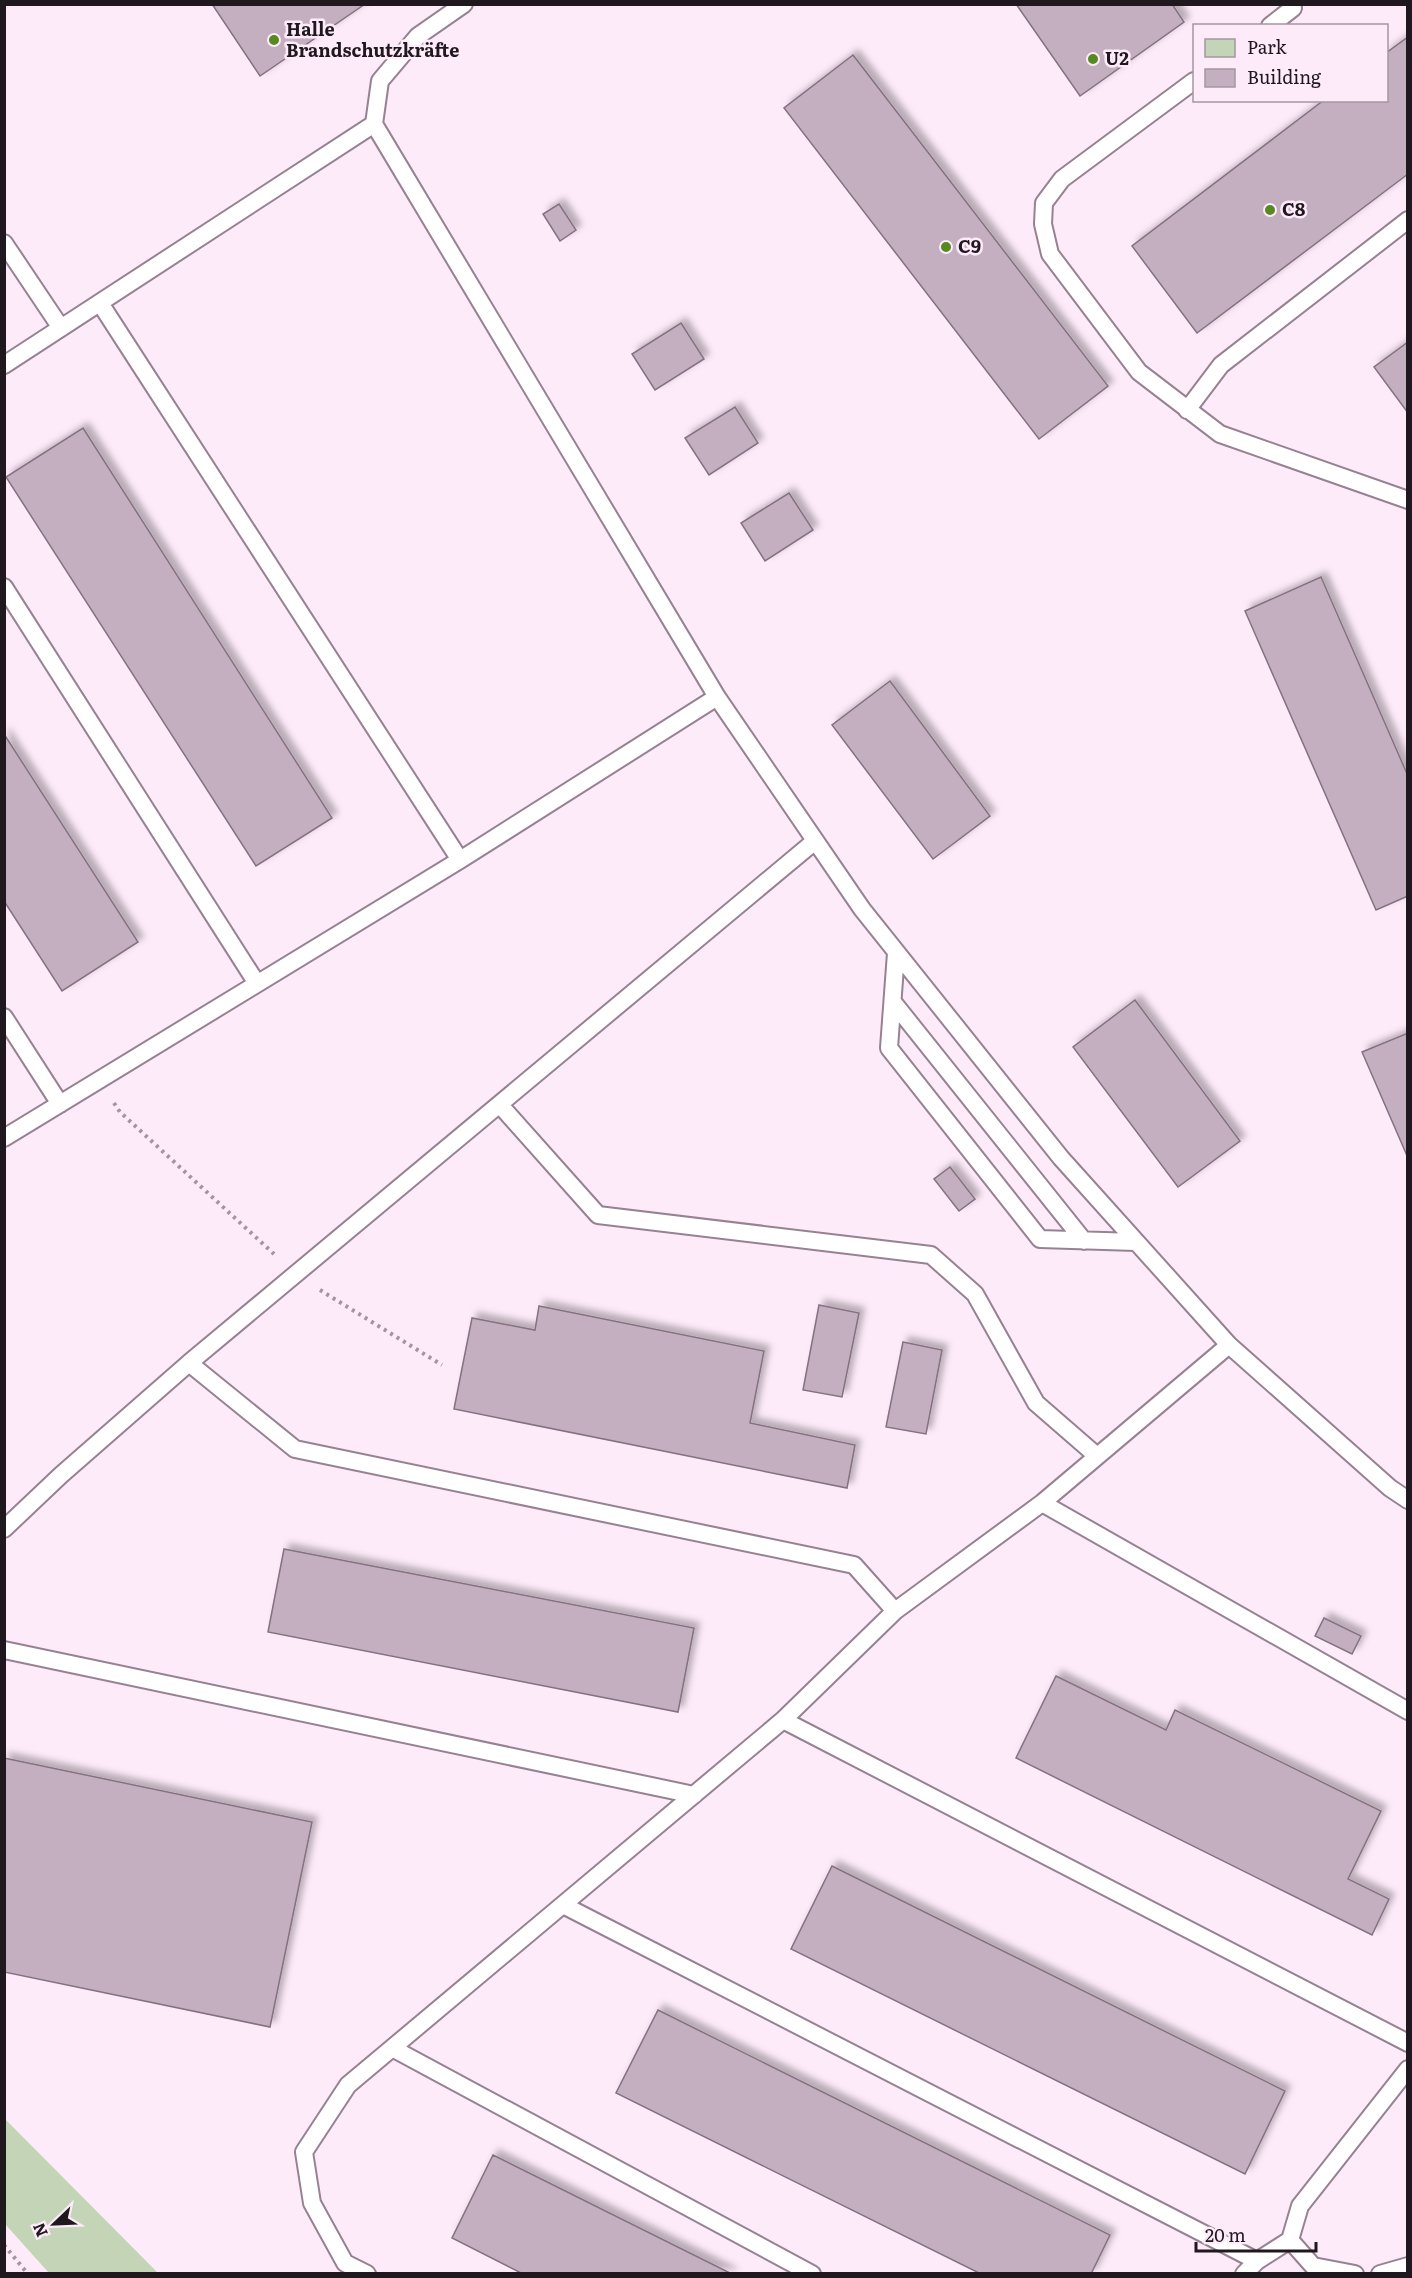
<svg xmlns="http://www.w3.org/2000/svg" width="1412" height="2278" viewBox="0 0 1412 2278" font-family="Literata,serif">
<defs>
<filter id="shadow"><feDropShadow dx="5.5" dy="-5.5" stdDeviation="3" flood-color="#0004"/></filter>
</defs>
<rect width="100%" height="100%" fill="#feebfa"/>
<path fill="#c4d5b7" d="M5 2119 158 2273H49L5 2224Z"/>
<path fill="#c4afc0" stroke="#847181" stroke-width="1.5" filter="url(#shadow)" d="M212 4H365L260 76Z
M1016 4H1172L1184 22 1080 96Z
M1408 37V174L1197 333 1132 246 1324 100H1386V53Z
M853 55 1108 386 1039 439 784 108Z
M559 204 576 230 560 241 543 214Z
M681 323 704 359 655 390 632 354Z
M1408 342V413L1374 367Z
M735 407 758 443 709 475 685 438Z
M83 428 332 818 256 866 6 477Z
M789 493 813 530 765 561 741 523Z
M1321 577 1408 776V896L1376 910 1245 611Z
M890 681 990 816 933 859 832 725Z
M4 734 138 942 62 991 4 901Z
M1135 1000 1240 1141 1178 1187 1073 1047Z
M1408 1033V1158L1362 1052Z
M950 1167 975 1199 959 1211 934 1179Z
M819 1305 859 1313 842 1397 803 1390Z
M539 1306 764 1351 750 1423 855 1445 847 1488 454 1409 472 1318 535 1330Z
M903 1342 942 1350 926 1434 886 1427Z
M284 1549 694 1628 678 1712 268 1632Z
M1324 1618 1361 1636 1352 1654 1315 1636Z
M1056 1676 1166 1730 1175 1710 1381 1811 1348 1879 1389 1899 1372 1935 1016 1758Z
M4 1758 312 1822 270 2027 4 1972Z
M832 1866 1285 2091 1245 2174 791 1949Z
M658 2010 1110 2235 1091 2274H981L616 2093Z
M493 2155 732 2274H523L452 2238Z"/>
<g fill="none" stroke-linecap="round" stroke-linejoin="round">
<g stroke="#968292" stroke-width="20">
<path id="lane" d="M1270 26 1293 8
M1194 81 1062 179 1044 203 1043 224 1050 254 1139 372 1220 434 1408 500
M374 124 717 697 862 909 1061 1158 1229 1345 1390 1488 1408 1500
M4 243 61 328
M100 303 460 860
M4 365 374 124 380 81 418 36 464 4
M1187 410 1221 365 1408 220
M4 587 256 982
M896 953 889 1048 1040 1239 1136 1242
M893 1002 1084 1241
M4 1017 60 1104
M500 1105 598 1215 931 1255 975 1294 1036 1403 1097 1456
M4 1138 460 860 717 697
M189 1363 295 1449 854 1565 895 1611
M1042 1503 1408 1711
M4 1529 61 1475 189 1363 815 841
M4 1650 694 1795
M783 1720 1408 2043
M563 1905 1257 2261
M392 2048 812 2274
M367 2274 345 2263 312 2203 304 2152 348 2085 783 1720 895 1611 1042 1503 1229 1345
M1244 2274 1257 2261 1290 2240
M1355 2274 1313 2266 1290 2240 1300 2206 1408 2069
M1380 2274 1408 2266"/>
</g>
<path stroke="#a394a0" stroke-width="4" stroke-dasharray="3 4.5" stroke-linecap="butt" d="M114 1103 120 1112 274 1254
M320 1290 442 1365
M4 2245 28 2274"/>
<use href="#lane" stroke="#fff" stroke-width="16"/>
</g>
<g fill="#56891f" stroke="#feebfa" stroke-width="2">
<circle cx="274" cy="40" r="6"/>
<circle cx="1093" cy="59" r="6"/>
<circle cx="1270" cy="210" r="6"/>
<circle cx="946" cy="247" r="6"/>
</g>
<g text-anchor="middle" stroke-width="5" stroke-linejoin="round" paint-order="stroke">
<g font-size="18" font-weight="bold" fill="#20181f" stroke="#feebfa" text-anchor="start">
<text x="286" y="36">Halle<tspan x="286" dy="21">Brandschutzkräfte</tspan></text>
<text x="1105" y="65">U2</text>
<text x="1282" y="216">C8</text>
<text x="958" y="253">C9</text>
</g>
</g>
<rect width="1412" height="2278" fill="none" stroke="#20181f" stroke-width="12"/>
<rect x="1193" y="24" width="195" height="78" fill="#feebfa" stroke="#a597a2" stroke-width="1.5"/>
<rect x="1205" y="39" width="30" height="18" fill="#c4d5b7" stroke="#a597a2" stroke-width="1.5"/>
<text x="1247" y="54" font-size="18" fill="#20181f">Park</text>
<rect x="1205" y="69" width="30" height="18" fill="#c4afc0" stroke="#a597a2" stroke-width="1.5"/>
<text x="1247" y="84" font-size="18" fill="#20181f">Building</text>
<g transform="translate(54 2224) rotate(247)" stroke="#feebfa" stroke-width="4.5" paint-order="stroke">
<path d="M0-4.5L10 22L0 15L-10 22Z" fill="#20181f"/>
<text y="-9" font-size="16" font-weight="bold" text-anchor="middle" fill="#20181f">N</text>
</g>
<path d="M1196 2242v9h120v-9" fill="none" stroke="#20181f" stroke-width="3"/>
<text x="1205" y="2242" font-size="18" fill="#20181f" stroke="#feebfa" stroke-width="4.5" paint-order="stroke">20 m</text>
</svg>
